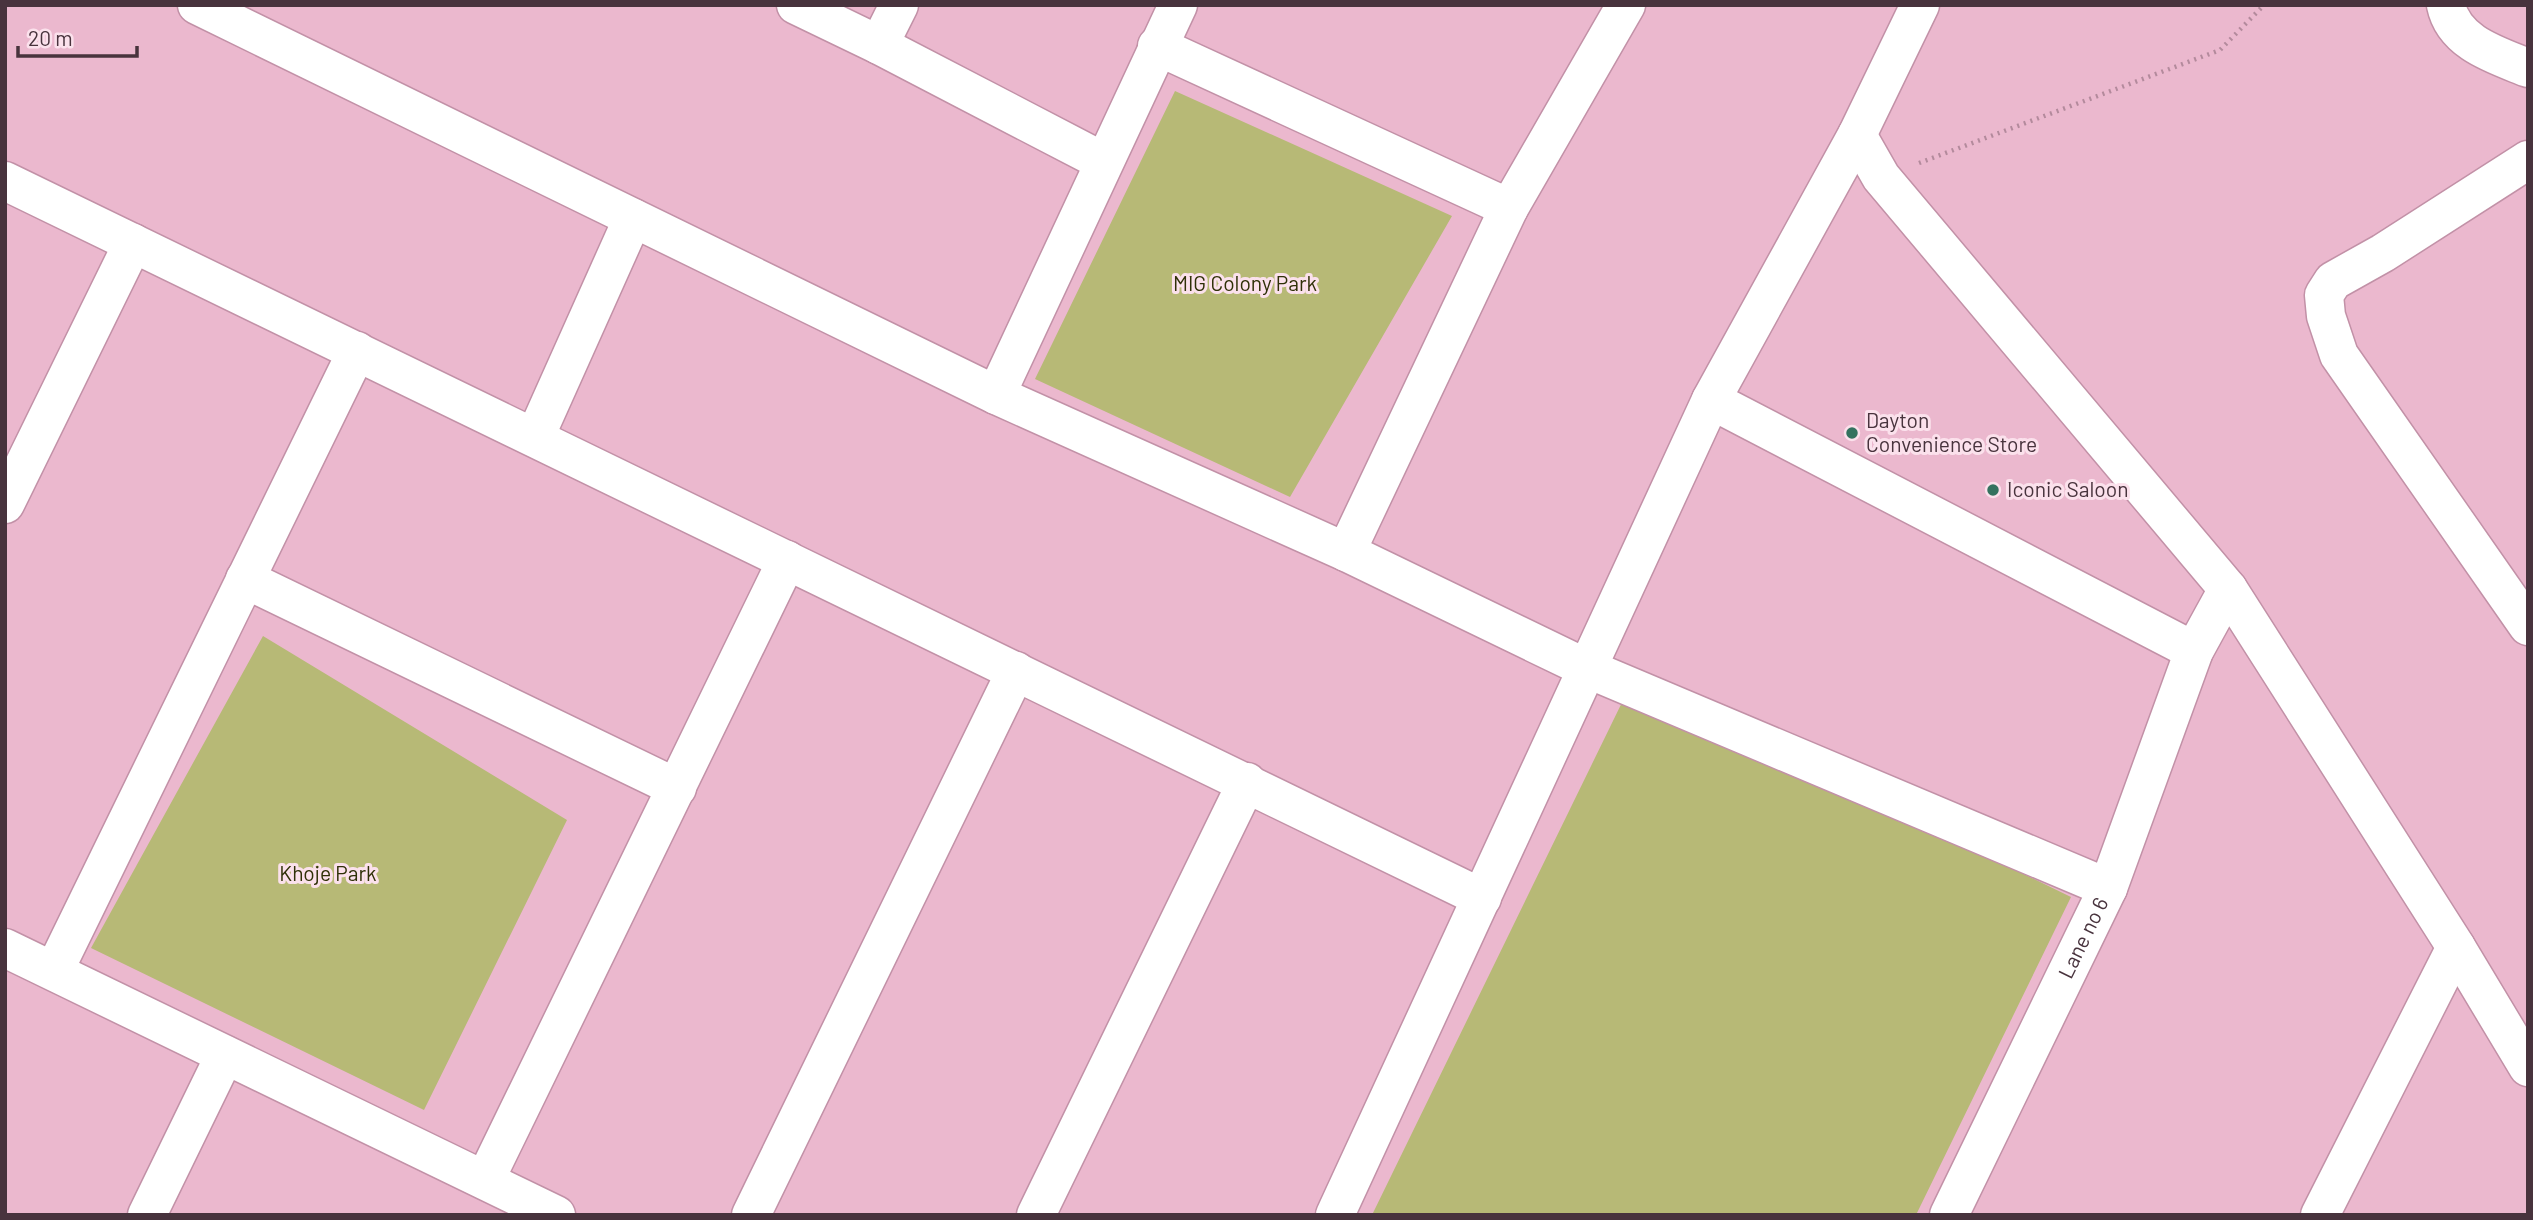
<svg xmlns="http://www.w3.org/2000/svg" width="2533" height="1220" viewBox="0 0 2533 1220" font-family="Barlow,sans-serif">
<rect width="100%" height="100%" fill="#ebb8ce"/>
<path fill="#b7b976" d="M1175 91 1452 216 1290 497 1035 379Z
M263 636 567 820 424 1110 91 948Z
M1631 684 2071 897 1916 1215H1372Z"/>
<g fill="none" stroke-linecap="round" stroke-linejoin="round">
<g stroke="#c291a7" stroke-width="41">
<g id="minor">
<path d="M197 5 996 395 1346 552 1586 668 2108 888"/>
<path d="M796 5 879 45 1104 162"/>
<path d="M2446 5C2454 43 2496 55 2528 68"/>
<path d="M879 45 899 5"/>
<path d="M1157 46 1509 208"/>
<path d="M1857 135 1881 177 2228 589 2456 947 2528 1067"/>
<path d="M2528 160 2383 253 2333 281 2324 295 2326 316 2339 355 2528 626"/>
<path d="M5 181 1482 898"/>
<path d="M996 395 1178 5"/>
<path d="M1711 400 2194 651"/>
<path d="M535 437 633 218"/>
<path d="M5 504 133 243"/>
<path d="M1346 552 1509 208 1626 5"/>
<path d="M245 579 677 788"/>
<path d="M5 948 556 1215"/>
<path d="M54 971 357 351"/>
<path d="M485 1180 787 560"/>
<path d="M147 1215 225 1055"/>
<path d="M751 1215 1016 671"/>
<path d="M1036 1215 1247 782"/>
<path d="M1335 1215 1711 400 1857 135 1920 5"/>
<path id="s1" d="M1949 1215 2108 888 2194 651 2228 589"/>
<path d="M2320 1215 2456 947"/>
</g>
</g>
<path stroke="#b38a9c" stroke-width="4.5" stroke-dasharray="2 5" stroke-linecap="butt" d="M1919 163 2220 50 2264 5"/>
<use href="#minor" stroke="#fff" stroke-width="38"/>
</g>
<g fill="#34725f" stroke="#fbe1ec" stroke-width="2.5">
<circle cx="1852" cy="433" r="7"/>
<circle cx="1993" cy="490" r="7"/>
</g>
<g text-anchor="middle" stroke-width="6" stroke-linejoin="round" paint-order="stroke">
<g font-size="21" fill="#2f3007" stroke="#fbe1ec">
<text x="1245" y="291">MIG Colony Park</text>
<text x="328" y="881">Khoje Park</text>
</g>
<g font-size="21" fill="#48333d" stroke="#fbe1ec" text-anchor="start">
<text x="1866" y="428">Dayton<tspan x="1866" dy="24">Convenience Store</tspan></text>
<text x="2007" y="497">Iconic Saloon</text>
</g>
<g font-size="21" fill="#48333d" stroke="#fbe1ec">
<text dy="7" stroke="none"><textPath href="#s1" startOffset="308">Lane no 6</textPath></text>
</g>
</g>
<rect width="2533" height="1220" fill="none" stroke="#48333d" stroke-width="14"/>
<path d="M18 46v10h119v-10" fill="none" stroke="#48333d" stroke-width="3.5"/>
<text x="28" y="46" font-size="21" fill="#48333d" stroke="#fbe1ec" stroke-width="5" paint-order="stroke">20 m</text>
</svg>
